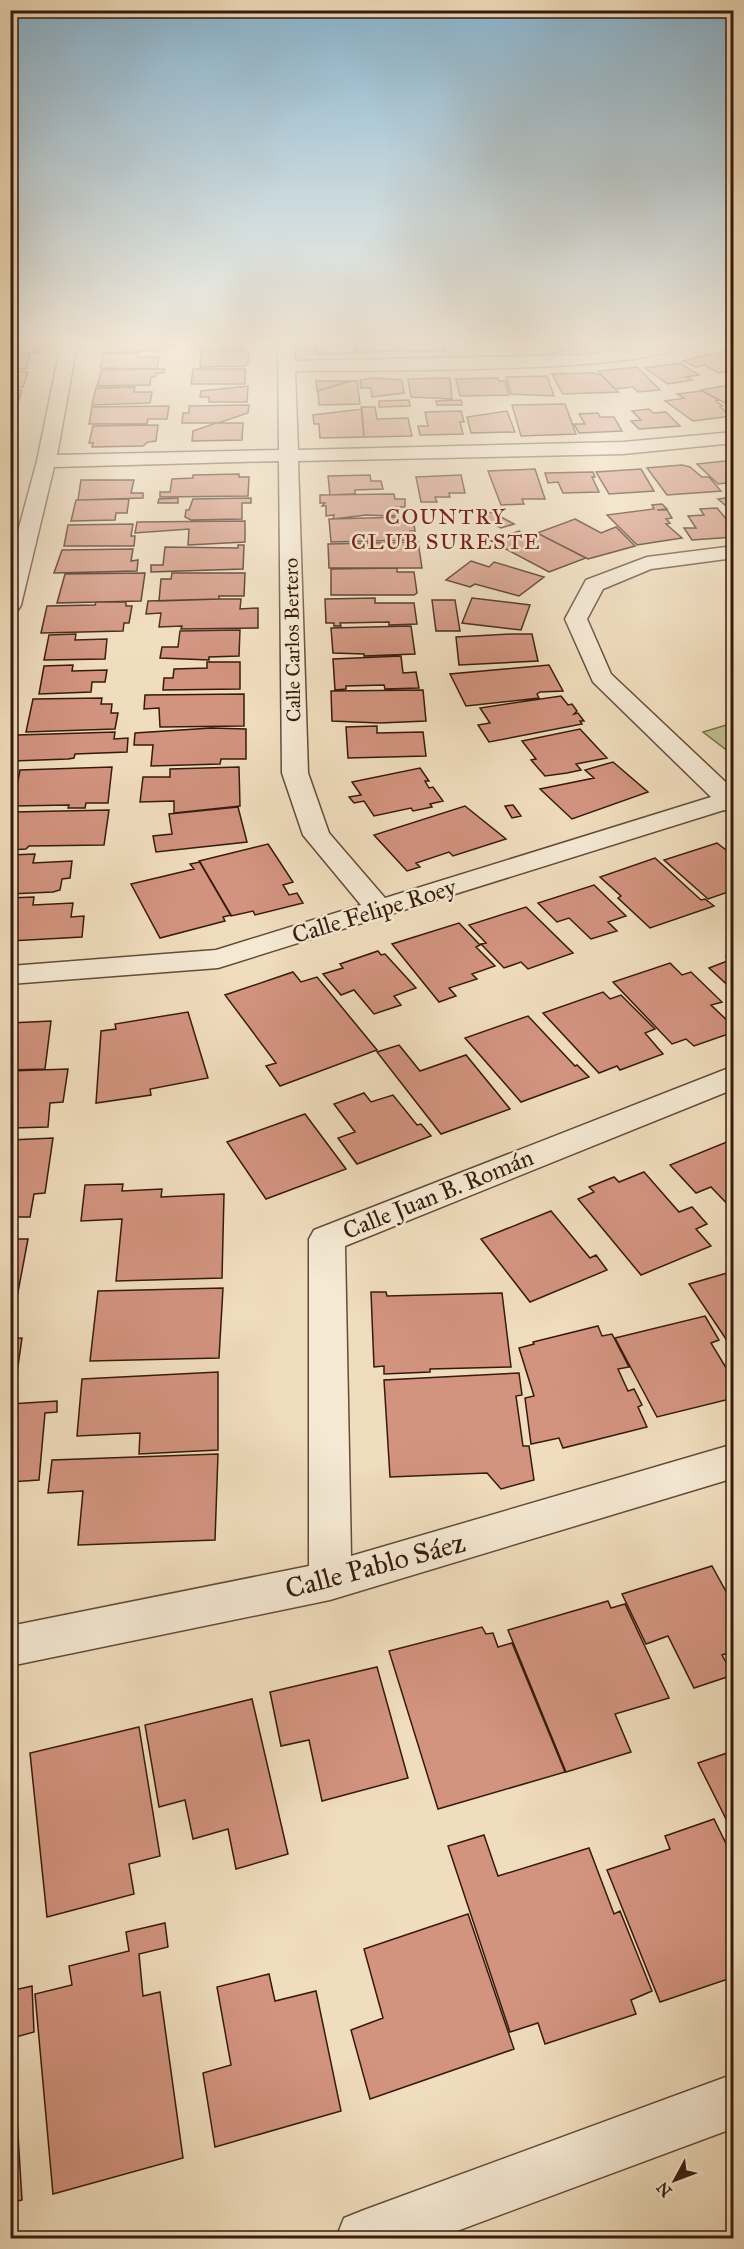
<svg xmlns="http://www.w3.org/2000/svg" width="744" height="2249" viewBox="0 0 744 2249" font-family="'IM FELL Great Primer',serif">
<rect width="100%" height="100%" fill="#f0ddbd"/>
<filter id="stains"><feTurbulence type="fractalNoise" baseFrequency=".00333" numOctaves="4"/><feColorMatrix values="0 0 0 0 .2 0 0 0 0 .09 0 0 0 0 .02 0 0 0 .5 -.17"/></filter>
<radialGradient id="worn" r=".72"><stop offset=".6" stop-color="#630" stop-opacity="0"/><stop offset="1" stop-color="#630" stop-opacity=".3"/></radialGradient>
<path fill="#bfbf8d" stroke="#7b6c4c" stroke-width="1.5" d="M733 723H734L733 755 703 732Z"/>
<path fill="#d2937f" stroke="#371a0c" stroke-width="1.5" d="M10 344H41L39 352 10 355Z
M104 344H175L174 347H167V350L102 353Z
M200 344H244V350H199Z
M315 344H354L355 353 316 354Z
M356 344 403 345 404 350 357 353Z
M405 344H444L445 347H443L446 351 407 352Z
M540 344H581L586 348 550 353Z
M734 346V358L719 352 728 349 726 348Z
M201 352H249L248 363 245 366 200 367Z
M139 353V357H159L157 369 100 368 103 354Z
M715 353 734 363V370L719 373 704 365 696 367 683 361Z
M30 355 26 369 12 370 10 372V356Z
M680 363 699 375 686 377 692 380 668 384 645 368Z
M637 367 660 390 638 392 633 387 615 389 598 371Z
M165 369 164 373H156L155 377H151L150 385 97 386 102 370Z
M193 369H245V384H191Z
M10 372H28L23 387H10Z
M594 373 601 375 618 392 563 394 552 374Z
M547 376 554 396 511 394 506 377Z
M372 378 402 380 404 393 372 397 371 388H361L360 380Z
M450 378 452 399 411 397 408 379Z
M498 378 499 381H505L509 395 460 396 456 379Z
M316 381H350L317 391Z
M351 381H357L360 404 319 405 318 391Z
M734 384V408L701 390Z
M248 386 247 402H209V397H200L201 391Z
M135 387 134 392H152L150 403 92 405 96 388Z
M10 390H22L17 406H10Z
M702 391 719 400 716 401 723 406 720 407 732 416 693 421 665 401 684 398 677 394Z
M409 400 410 406 379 407V401Z
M461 400 462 405H437L436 401Z
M565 404 576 434 521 436 512 405Z
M249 405 248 413 218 423H182L183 413H189V406Z
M169 406 167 419H148L147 424H89L92 407Z
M361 407H375L377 419 408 418 412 436 364 437Z
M362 409 364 437 320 438 319 424H314L313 415Z
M649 409 653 413 666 412 680 426 639 429 631 421 641 420 632 411Z
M461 411 464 422H460L463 434 420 435 418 426H428L425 412Z
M507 411 515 432 471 433 467 417Z
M598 413 600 417H614L622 431 579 433 574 424H585L579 414Z
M216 423H243L242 440 192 441 193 431Z
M158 425 156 441 148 442 143 446 92 447 93 443H89L93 426Z
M734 460V482L718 484 697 464Z
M682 465 690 467 702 477H709L721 491 667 495 647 468Z
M535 469 545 499H522L524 504 501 505 488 471Z
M641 469 654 491 609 494 596 472Z
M593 472 595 477H592L599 492 563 493 558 482 548 483 545 473Z
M239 474V477H249L248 496 160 497V492H170L172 479 193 478V475Z
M370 475 371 481H381L383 489 355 490V494L330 495 328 476Z
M461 475 465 493H449L450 497H435L437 502H421L416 477Z
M81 480H134L131 493H143V498L78 500Z
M394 494 395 499H405V507H396V515L392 516 366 515 333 519 334 515 326 516V506H322L325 503H320V495Z
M732 497 734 504 725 505 718 499Z
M178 498V503H158L159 499Z
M251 498V503H242V519L191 520 185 517 186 510H189L193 499Z
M129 499 127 513H116L115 520 71 521 76 500Z
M662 504 667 509 657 510H667L672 518 666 519 670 523 666 524 682 538 637 545 607 515 654 509 652 505Z
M717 508 734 528V537L692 540 684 528H696L688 516 704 515 700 509Z
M492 512 514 524 501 528 478 516Z
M404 517 405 525H414L415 531H410L411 540 331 542 329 519Z
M575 519 601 533 616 527 635 546 588 559 537 533Z
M245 521V542L188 545 189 529 135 533 137 522Z
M133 524 131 536H135L134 546H64L68 525Z
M519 531 530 537 539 534 586 558 549 572 491 541Z
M418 542 422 568H329L328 544Z
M238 545H244L243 569 151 572V565H163L165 547 238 548Z
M133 549 131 561 138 560 137 571 54 573 62 550Z
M471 561 489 567 494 562 544 577 519 596 475 584 470 587 446 580Z
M397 568V572H414L417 593 414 595H331V569Z
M145 573 141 601 57 603 65 574Z
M172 573H245L244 596H219V599L159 601 161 579H171Z
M375 598V603H414L417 624 389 625V622L340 623 341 626H334V623H326L325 599Z
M472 598 530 605 521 630 462 623Z
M219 599H241L240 609 258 608V628L181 629 182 626 159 627 161 613 146 614 148 601Z
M432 600H455L460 631H436Z
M96 602H126V606H132L129 623H124L123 631 41 633 47 606 95 605Z
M411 626 415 654 364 656V654L333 653 331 628Z
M240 630 239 656 209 657V660L160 658 162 647H178L180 631Z
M76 634 75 640 107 639 105 659 44 660 49 635Z
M512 634H532L538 661 459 665 456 637Z
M401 656 403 673 416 672 419 688 385 689 384 685 346 686V689L335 690 333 659Z
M207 662H240V689L163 690 164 678H173L174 669 207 668Z
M73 665 72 671 107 670 105 682H92L91 692 39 694 44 666Z
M549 665 563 691 540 692 537 694 539 698 466 706 450 674Z
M423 690 426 721 380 723 332 721 331 691Z
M244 694V726L160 727 159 708 144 709 145 695Z
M561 696 568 705 572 704 577 711 574 714 578 713 584 721H580L582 724 489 742 478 725 490 723 480 708Z
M102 698 101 704H112L111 713H118L115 729 26 732 33 699Z
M377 726V733L423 732 426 756 348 758 346 727Z
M211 728 246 729V759H221L220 764 151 766 153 745H134L135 733Z
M580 729 607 758 576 764 581 770 567 773 545 776 531 760 536 759 522 741Z
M115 732 114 739 128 738 127 752 75 754 74 758 68 759 13 761 18 735Z
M613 762 648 792 572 819 540 789 594 778 585 770Z
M112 767 108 803H86L85 808H68L69 805 13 806 20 770Z
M239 767 240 806 174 813V801L140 802 143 777H170V769Z
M420 768 429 781H425L429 788 433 787 443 801 430 804 432 807 413 811 411 808 374 816 364 801 354 803 349 797 361 795 352 782Z
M513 805 521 816 512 818 505 806Z
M465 806 506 839 453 856 449 852 416 863 420 867 407 871 374 835Z
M238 807 247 842 156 852 153 836 172 834 169 814Z
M109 810 104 845 29 846 26 849 10 850 15 812Z
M717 843 734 856V890L708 899 664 860Z
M268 844 293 882 283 885 289 895 297 893 303 903 255 915 253 911 231 916 199 861Z
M35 854 33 863 72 861 70 878 62 879 60 890 53 892 10 894V855Z
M655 858 701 900 705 899 714 906 650 928 618 898 621 896 600 877Z
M200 862 231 915 223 917 225 921 160 938 131 884 194 869 190 864Z
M594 885 626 916 608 922 617 931 591 939 569 918 557 922 538 903Z
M34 897 33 905 73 903 71 917 84 916 82 937 10 941V898Z
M526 907 573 953 528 969 521 962 504 968 481 944 486 943 469 925Z
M459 923 480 945 476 947 495 966 472 974 477 979 449 988 456 996 439 1002 392 944Z
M378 951 381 955 385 954 416 988 394 996 401 1005 374 1014 354 990 341 995 323 974 343 968 340 964Z
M734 954V991L709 968 730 960 726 957Z
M670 963 682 975 691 972 722 1002 711 1005 734 1027V1032L694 1046 686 1039 672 1044 613 982Z
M293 972 301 982 317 977 377 1050 280 1086 266 1066 276 1063 225 995Z
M603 992 610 999 621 995 655 1029 645 1033 663 1054 620 1070 617 1066 599 1073 543 1013Z
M188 1012 208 1078 150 1089 151 1095 96 1103 101 1031 116 1029 115 1024Z
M528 1016 575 1066 577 1065 589 1077 521 1102 465 1038Z
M51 1021 45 1069 10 1070V1023Z
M399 1045 420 1071 466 1055 510 1109 441 1134 377 1052Z
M68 1069 63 1102 50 1103 48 1127 14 1128V1124H10V1071Z
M364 1093 371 1102 393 1095 417 1125 421 1124 431 1136 357 1164 338 1138 355 1132 334 1104Z
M305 1114 346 1169 266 1199 227 1142Z
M53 1138 45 1193 34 1194 30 1217H10V1140Z
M734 1139V1211L711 1187 696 1193 670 1165Z
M644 1172 679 1212 692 1207 707 1224 696 1229 711 1246 641 1275 578 1199 594 1192 589 1187 614 1177 619 1182Z
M123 1184 122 1191 162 1189 161 1197 224 1194 222 1278 116 1281 122 1219 81 1221 85 1185Z
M551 1211 590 1258 596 1255 607 1270 530 1302 481 1239Z
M10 1239H28L15 1308H10Z
M734 1271V1351L689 1284Z
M223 1288 219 1358 90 1361 98 1291Z
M371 1292H386L387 1296 502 1293 511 1367 430 1369V1372L384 1374V1366L374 1367Z
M705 1316 719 1340 711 1343 734 1381V1398L657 1417 615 1338Z
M598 1326 602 1336 612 1334 629 1367 618 1369 628 1391 634 1389 642 1405 638 1407 647 1427 563 1448 559 1438 531 1444 525 1398 534 1396 519 1348 534 1344 533 1342Z
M22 1338 14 1394H10V1339Z
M218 1372V1450L139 1454 140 1433 77 1436 82 1379Z
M519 1373 522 1395 516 1396 523 1446H529L534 1480 501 1489 487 1473 390 1477 384 1380Z
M57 1401V1412L45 1413 39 1480 10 1482V1404Z
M218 1454 215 1540 78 1545 83 1491 48 1493 52 1460Z
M712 1566 734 1606V1651L722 1655 733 1675 694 1688 668 1636 646 1644 622 1594Z
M608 1601 611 1608 625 1604 669 1698 615 1714 631 1752 566 1772 508 1630Z
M482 1627 486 1634 493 1633 498 1647 512 1643 565 1772 438 1809 389 1651Z
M377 1667 408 1778 322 1801 309 1740 281 1746 270 1692Z
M252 1699 288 1854 236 1869 228 1829 193 1839 185 1800 159 1807 145 1725Z
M139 1727 160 1856 129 1864 134 1894 47 1917 30 1753Z
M730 1752 734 1758V1835L698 1763Z
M714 1819 734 1860V1977L660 2002 607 1870 670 1849 665 1836Z
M484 1835 498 1876 589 1848 614 1914 620 1911 652 1991 631 2000 636 2014 545 2044 538 2023 510 2032 448 1846Z
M468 1914 514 2049 370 2099 351 2030 383 2018 364 1949Z
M165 1923 168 1947 139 1954 143 1996 160 1992 183 2158 53 2194 35 1994 72 1985 69 1966 129 1951 126 1932Z
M269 1974 275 2001 316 1991 341 2111 215 2147 203 2073 231 2065 217 1987Z
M32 1986 34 2032 12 2038 22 2200 10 2203V1991Z"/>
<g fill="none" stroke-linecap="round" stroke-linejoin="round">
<g stroke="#654b38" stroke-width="3">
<path id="street" d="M61 344H77L57 455 279 450 278 344H294L295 361 585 355 658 344H681C658 374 348 370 295 371L298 450 623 442 734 432V443L623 454 298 461 308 773 329 833 385 898 711 797 593 682 565 619 586 580 647 557 734 546V558L651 569 603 589 587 619 611 674 734 790V813L724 810 218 968 10 984V966L216 950 361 905 303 835 282 773 279 461 54 467 21 605 18 610 10 611V561L37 461Z
M734 1066V1089L345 1246 351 1556 734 1444V1478L330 1600 10 1666V1626L309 1566V1239L314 1230Z
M734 2074V2128L438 2238H336L344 2218 364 2210Z"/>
</g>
<use href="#street" fill="#f5e9d4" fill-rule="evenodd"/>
</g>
<linearGradient id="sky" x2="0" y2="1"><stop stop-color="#89b7d4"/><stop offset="0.52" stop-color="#f8f0e1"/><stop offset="1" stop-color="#f8f0e1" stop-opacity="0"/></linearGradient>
<rect width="744" height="659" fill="url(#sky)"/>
<g text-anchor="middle" stroke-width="5" stroke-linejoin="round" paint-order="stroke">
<g font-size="20" fill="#371a0c" stroke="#f5e9d4">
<text transform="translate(292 640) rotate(-91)" y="7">Calle Carlos Bertero</text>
</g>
<g font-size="22" letter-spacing="1.5" fill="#7a1f14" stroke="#f5e9d4">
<text x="446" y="524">COUNTRY<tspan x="446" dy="25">CLUB SURESTE</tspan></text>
</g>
<g font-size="24" fill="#371a0c" stroke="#f5e9d4">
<text transform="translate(374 911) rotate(-17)" y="8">Calle Felipe Roey</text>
<text transform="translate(438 1194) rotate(-22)" y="8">Calle Juan B. Román</text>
</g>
<g font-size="28" fill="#371a0c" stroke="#f5e9d4">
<text transform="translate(375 1565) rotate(-15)" y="10">Calle Pablo Sáez</text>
</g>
</g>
<rect width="744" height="2249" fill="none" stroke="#f0ddbd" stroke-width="36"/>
<rect x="12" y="12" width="720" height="2225" fill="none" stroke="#371a0c" stroke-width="3"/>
<rect x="18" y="18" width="708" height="2213" fill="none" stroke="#371a0c" stroke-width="1.5"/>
<g transform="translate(675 2180) rotate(229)" stroke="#f5e9d4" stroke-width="4.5" paint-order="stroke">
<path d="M0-4.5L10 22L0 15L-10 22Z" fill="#371a0c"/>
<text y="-9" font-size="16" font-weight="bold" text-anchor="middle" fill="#371a0c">N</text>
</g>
<rect width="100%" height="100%" filter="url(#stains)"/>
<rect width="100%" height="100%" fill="url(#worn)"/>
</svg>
